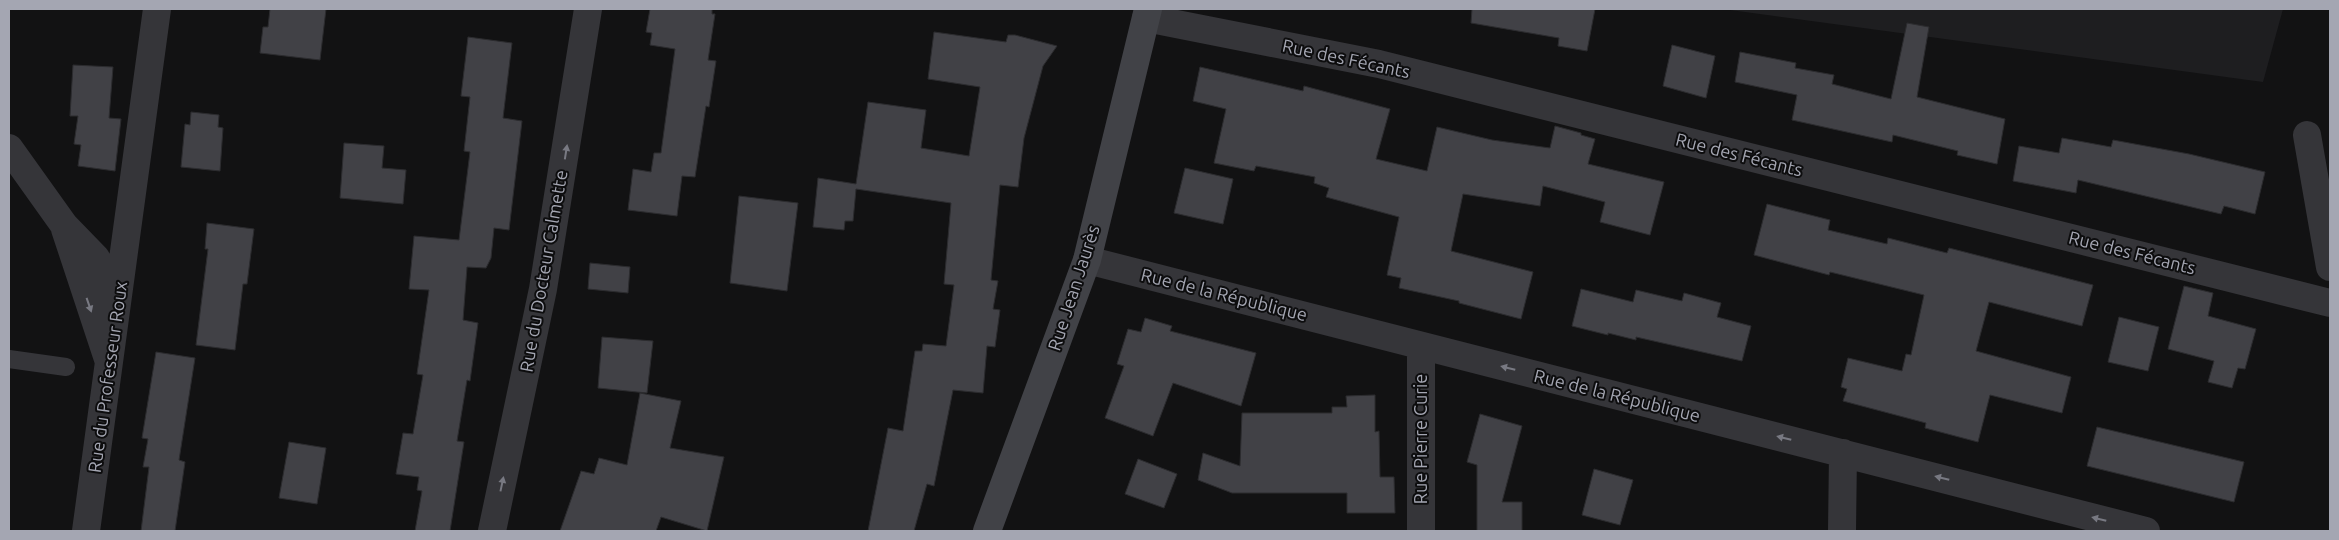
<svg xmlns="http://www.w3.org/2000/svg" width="2339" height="540" viewBox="0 0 2339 540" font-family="Ubuntu,sans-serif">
<rect width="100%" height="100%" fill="#121213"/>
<path fill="#1e1e20" d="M1723 9H2283L2263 82Z"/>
<path fill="#414146" stroke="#2c2c2f" d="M270 9H326L320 60 260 53 263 27H268Z
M650 9H712V14H715L708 60 716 61 709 107 706 106 695 177 682 176 677 216 628 210 633 169 651 172 654 153H661L675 49 650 45 652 33 646 32Z
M1472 9H1595L1587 51 1558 46 1559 38 1471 23Z
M1907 23 1929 27 1917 97 2005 119 1997 164 1957 155 1958 151 1893 135 1892 142 1792 120 1797 95 1735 82 1740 52 1796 63 1795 68 1834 75 1832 84 1891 99Z
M934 32 1006 42 1008 35H1015L1057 46 1043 66 1024 138 1018 187 1000 185 991 280 998 281 993 309 1000 310 995 347 987 346 983 393 953 390 934 486 927 484 914 531H868L888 428 903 431 915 351H922L923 344 946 346 954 285 944 284 951 203 856 189 853 221H845L844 230 813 227 818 178 856 184 868 102 926 110 921 148 969 156 980 87 928 79Z
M468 37 512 43 503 118 522 121 509 230 494 228 491 258 486 268 467 267 463 320 478 323 470 381 467 380 457 441 464 442 450 531H415L422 491 417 490 419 477 396 474 403 433 413 434 423 375 417 374 429 290 409 289 414 236 459 240 470 152 464 151 470 97 461 96Z
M1672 45 1715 56 1706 98 1663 86Z
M73 65 113 67 109 118 121 119 115 171 78 166 81 145 74 144 78 116H70Z
M1200 67 1303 91 1304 86 1390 109 1376 159 1427 171 1437 127 1492 140 1550 148 1555 126 1581 133V135L1595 139 1588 164 1664 182 1650 235 1600 222 1605 202 1543 186 1540 206 1463 194 1451 251 1533 272 1521 319 1459 303V301L1399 288 1401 278 1387 275 1399 217 1326 197 1329 188 1314 183 1315 177 1256 166 1254 171 1214 163 1226 109 1193 101Z
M191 112 219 115 218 127 223 128 220 171 181 167 185 124 190 125Z
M2062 138 2111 147 2113 140 2189 154 2265 172 2255 214 2224 206 2221 214 2078 180 2076 193 2013 181 2019 146 2059 153Z
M344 143 384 146 382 168 406 170 403 204 340 198Z
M1185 168 1233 179 1223 224 1174 213Z
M739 196 798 203 787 291 730 283Z
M1767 204 1830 220 1828 230 1887 244 1888 238 1947 253 1949 248 2093 285 2082 326 1989 302 1976 351 2071 377 2062 413 1990 395 1978 442 1925 428 1926 423 1843 401 1847 389 1841 387 1848 358 1902 371 1906 354 1911 355 1924 295 1830 272 1829 275 1754 255Z
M207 223 254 229 247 284H243L235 350 196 345 208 249H205Z
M590 263 630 267 628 293 588 289Z
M2184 286 2213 293 2208 316 2256 329 2245 369 2238 368 2232 388 2208 382 2214 361 2168 349Z
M1581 289 1633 302 1636 290 1682 301 1684 293 1721 303 1717 317 1751 326 1742 361 1636 337V340L1608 333V335L1572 326Z
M2119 317 2159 327 2148 371 2108 362Z
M1145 318 1172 326 1170 331 1256 353 1241 406 1173 383 1153 436 1105 418 1124 366 1117 364 1128 329 1141 332Z
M602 337 653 341 647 393 598 388Z
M156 352 195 358 179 460 185 462 175 531H141L149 467H143L148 439 142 438Z
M640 393 681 401 670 448 724 457 707 531 661 517 656 531H560L581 471 594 474 599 458 627 465Z
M1375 395V432L1379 431 1380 477H1394L1395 513H1347V493H1232L1198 480 1203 453 1240 466 1242 413H1332V407H1347L1346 396Z
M1480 414 1522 426 1502 502H1522V531H1477V465L1467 462Z
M2097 427 2244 462 2234 502 2087 466Z
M289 442 326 448 317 504 279 498Z
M1138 459 1177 474 1164 508 1125 494Z
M1594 469 1633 480 1620 525 1582 515Z"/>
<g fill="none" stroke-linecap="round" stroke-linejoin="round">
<path stroke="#353539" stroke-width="18" d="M9 359 66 367"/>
<path stroke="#353539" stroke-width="28" d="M1146 18 1379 64 2330 303
M2307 135 2330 267
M9 148 64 225 96 258 110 283 117 303
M65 229 108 359
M1087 260 2146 531
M1421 346V531
M86 531 157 9
M492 531 543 289 588 9
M1842 531 1843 453"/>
<path stroke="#414247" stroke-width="28" d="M987 531 1087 260 1148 9"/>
</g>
<defs><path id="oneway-solid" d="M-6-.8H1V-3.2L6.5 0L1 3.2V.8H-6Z" transform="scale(1.25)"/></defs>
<g fill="#787982">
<use href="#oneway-solid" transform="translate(566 152) rotate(-81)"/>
<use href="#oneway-solid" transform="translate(89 305) rotate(71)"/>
<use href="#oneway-solid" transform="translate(1508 368) rotate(-166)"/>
<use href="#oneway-solid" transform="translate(1784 438) rotate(-166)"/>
<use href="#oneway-solid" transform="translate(1942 478) rotate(-166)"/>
<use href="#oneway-solid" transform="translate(502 484) rotate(-78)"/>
<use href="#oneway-solid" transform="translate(2099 519) rotate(-166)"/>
</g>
<g text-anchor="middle" stroke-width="4" stroke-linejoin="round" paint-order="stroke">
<g font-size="18" fill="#a4a6b2" stroke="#0d0d0e">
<text transform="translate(1346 59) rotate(12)" y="6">Rue des Fécants</text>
<text transform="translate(1739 155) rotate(14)" y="6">Rue des Fécants</text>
<text transform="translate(2132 253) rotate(14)" y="6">Rue des Fécants</text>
<text transform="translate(544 271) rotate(-80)" y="6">Rue du Docteur Calmette</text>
<text transform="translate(1074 288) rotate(-72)" y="6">Rue Jean Jaurès</text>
<text transform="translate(1224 295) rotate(14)" y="6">Rue de la République</text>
<text transform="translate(108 377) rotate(-82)" y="6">Rue du Professeur Roux</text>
<text transform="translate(1617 396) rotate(14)" y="6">Rue de la République</text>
<text transform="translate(1421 439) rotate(-90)" y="6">Rue Pierre Curie</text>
</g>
</g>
<rect width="2339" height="540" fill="none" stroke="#a4a6b2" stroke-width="20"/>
</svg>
